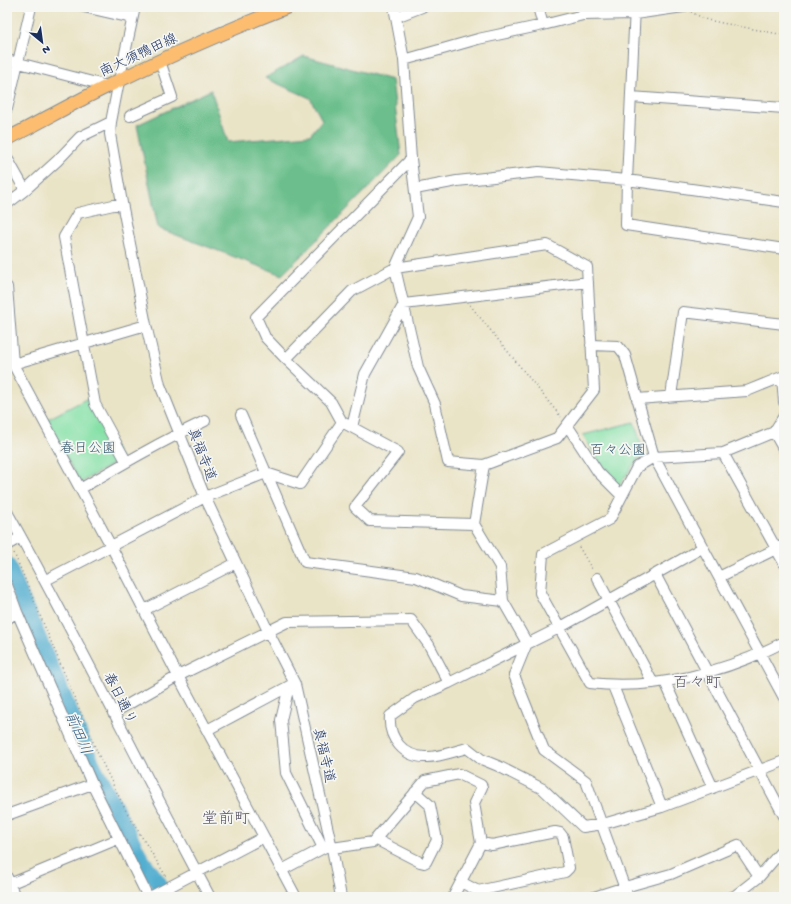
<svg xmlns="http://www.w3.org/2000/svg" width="791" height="904" viewBox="0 0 791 904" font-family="'Gochi Hand','Klee One',sans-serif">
<rect width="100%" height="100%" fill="#f6f6f2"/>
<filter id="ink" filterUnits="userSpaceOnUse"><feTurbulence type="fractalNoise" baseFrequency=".025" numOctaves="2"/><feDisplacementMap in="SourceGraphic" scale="8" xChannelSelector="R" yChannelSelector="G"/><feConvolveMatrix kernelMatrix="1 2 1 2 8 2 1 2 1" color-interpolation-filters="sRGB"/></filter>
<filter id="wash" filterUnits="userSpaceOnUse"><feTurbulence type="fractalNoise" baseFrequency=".012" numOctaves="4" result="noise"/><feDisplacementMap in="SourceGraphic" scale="16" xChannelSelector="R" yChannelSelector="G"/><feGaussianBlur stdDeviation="0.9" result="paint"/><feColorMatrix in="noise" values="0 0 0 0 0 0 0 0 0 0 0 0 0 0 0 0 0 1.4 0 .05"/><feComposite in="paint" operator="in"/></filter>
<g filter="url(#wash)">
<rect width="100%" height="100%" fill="#eae4c7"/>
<path fill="#86e1a7" stroke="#508882" d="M88 398 121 459 80 483 46 420Z
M634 422 644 453 634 464 618 487 605 470 583 435Z"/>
<path fill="#6cbf8c" stroke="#447775" d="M304 56 392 80 401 155 282 275 158 228 137 125 211 90 228 142 310 135 322 120 310 98 265 78Z"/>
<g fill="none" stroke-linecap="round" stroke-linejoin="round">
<path stroke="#52aed0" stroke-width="16" d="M7 564 91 761 142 860 159 883 161 897"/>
</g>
</g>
<g filter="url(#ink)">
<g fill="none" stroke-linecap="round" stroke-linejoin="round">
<g stroke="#828a92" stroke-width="12">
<path id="minor" d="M84 7 132 18
M135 7 119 81 111 122 110 134 122 203 146 325 160 385 205 497 268 631 295 684 332 848 341 897
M538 7 543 25
M635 7 627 180 626 225 784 249
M396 17 422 7
M7 60 108 86
M404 60 478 39 543 25 583 15 635 14 683 7
M631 97 784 108
M7 109 31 7
M130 116 172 97 160 61
M7 158 25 190
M415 189 457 181 539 172 627 180 784 202
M122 203 78 213 64 237 95 404 126 461
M7 204 25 190 57 161 80 137 111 122
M7 287 13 364 111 546 178 676 296 897
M591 345 618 346 625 355 654 457 784 698
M286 359 352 291 395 268 547 245 587 267 594 390 557 438 484 465 448 462 435 404 418 367 395 268 418 217 411 159 404 60 394 7
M13 364 146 325
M782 377 784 402
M671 396 683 312 784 324
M637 399 747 391 784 376
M241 415 305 562 416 577 461 596 503 601
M784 416 774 432 723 453 654 457 637 467 610 519 543 554 540 593 590 683C656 691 725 672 784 642
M342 422 398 452 355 507 370 521 474 524 500 567 503 601 527 643
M567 425 598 472 622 496
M352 427 365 374 404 304 588 282
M774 432 784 450
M723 453 784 563
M80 489C121 465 162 441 205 421
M7 512C78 638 141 769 210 897
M474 524 484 465
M7 545 21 537
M655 574 784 816
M719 577 784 545
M597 578 653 683
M46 580 205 497 266 473 300 484 342 422 331 402 286 359 265 337 256 317 411 159
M7 585 17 612 92 784 148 897
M144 610 236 563
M7 619 17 612
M527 643 514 675 544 750 586 781 628 897
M665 682 713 788
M449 683 415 698 390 716C388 738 404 758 427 757 439 757 455 751 467 748L481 759 498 766 543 789 583 827 603 824 662 807 784 761
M289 686 281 720 286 773 323 848
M613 686 662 807
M113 713 178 676 287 622 411 620 429 645 449 683 559 628 702 548
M207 730 293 684
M7 815 92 784
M375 839 420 862 424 863 426 862 437 840 430 805 415 792
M332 848 373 842 425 781 459 774 481 785 482 787 474 803 481 843 453 897
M282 870 329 845
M7 877 15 897
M461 882 478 891 565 872 569 868 563 837 560 833 555 832 492 845 481 843
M7 885 118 839
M150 897 264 837
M594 897 625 887 671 874 738 845 759 877
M732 897 736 895 759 877 784 848"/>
</g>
<g stroke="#828a92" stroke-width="15">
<path id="major" d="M7 139C40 122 73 103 106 87 165 57 226 31 287 7"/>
</g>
<path stroke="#828a92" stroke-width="1.5" stroke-dasharray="1 3" stroke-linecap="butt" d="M691 12 707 20 784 35
M470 305 561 417
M579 547 593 571
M14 553 98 754 126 811 167 878"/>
<use href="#minor" stroke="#fff" stroke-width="10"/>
<use href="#major" stroke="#fcbd6f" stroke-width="13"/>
</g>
</g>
<g text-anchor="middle" stroke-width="3.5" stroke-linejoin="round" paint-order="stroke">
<g font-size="14" fill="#1b2f5e" stroke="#f6f6f2">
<text transform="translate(138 54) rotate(-25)" y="5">南大須鴨田線</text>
<text transform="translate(203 454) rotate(69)" y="5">真福寺道</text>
<text transform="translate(121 698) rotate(63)" y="5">春日通り</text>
<text transform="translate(325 755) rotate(77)" y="5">真福寺道</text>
</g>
<g font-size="14" fill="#365c70" stroke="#f6f6f2">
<text x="88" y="452">春日公園</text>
<text x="618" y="454">百々公園</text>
</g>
<g font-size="15" font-style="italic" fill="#2e5b86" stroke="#f6f6f2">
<text transform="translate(79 733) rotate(67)" y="5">前田川</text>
</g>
<g font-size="16" fill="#5b5667" stroke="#f6f6f2">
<text x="697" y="687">百々町</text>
<text x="226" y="823">堂前町</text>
</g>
</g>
<rect width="791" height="904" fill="none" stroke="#f6f6f2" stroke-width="24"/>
<g transform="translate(42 42) rotate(151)" stroke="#f6f6f2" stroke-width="3" paint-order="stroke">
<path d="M0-3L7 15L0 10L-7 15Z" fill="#1b2f5e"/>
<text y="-6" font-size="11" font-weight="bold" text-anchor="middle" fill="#1b2f5e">N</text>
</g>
</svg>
